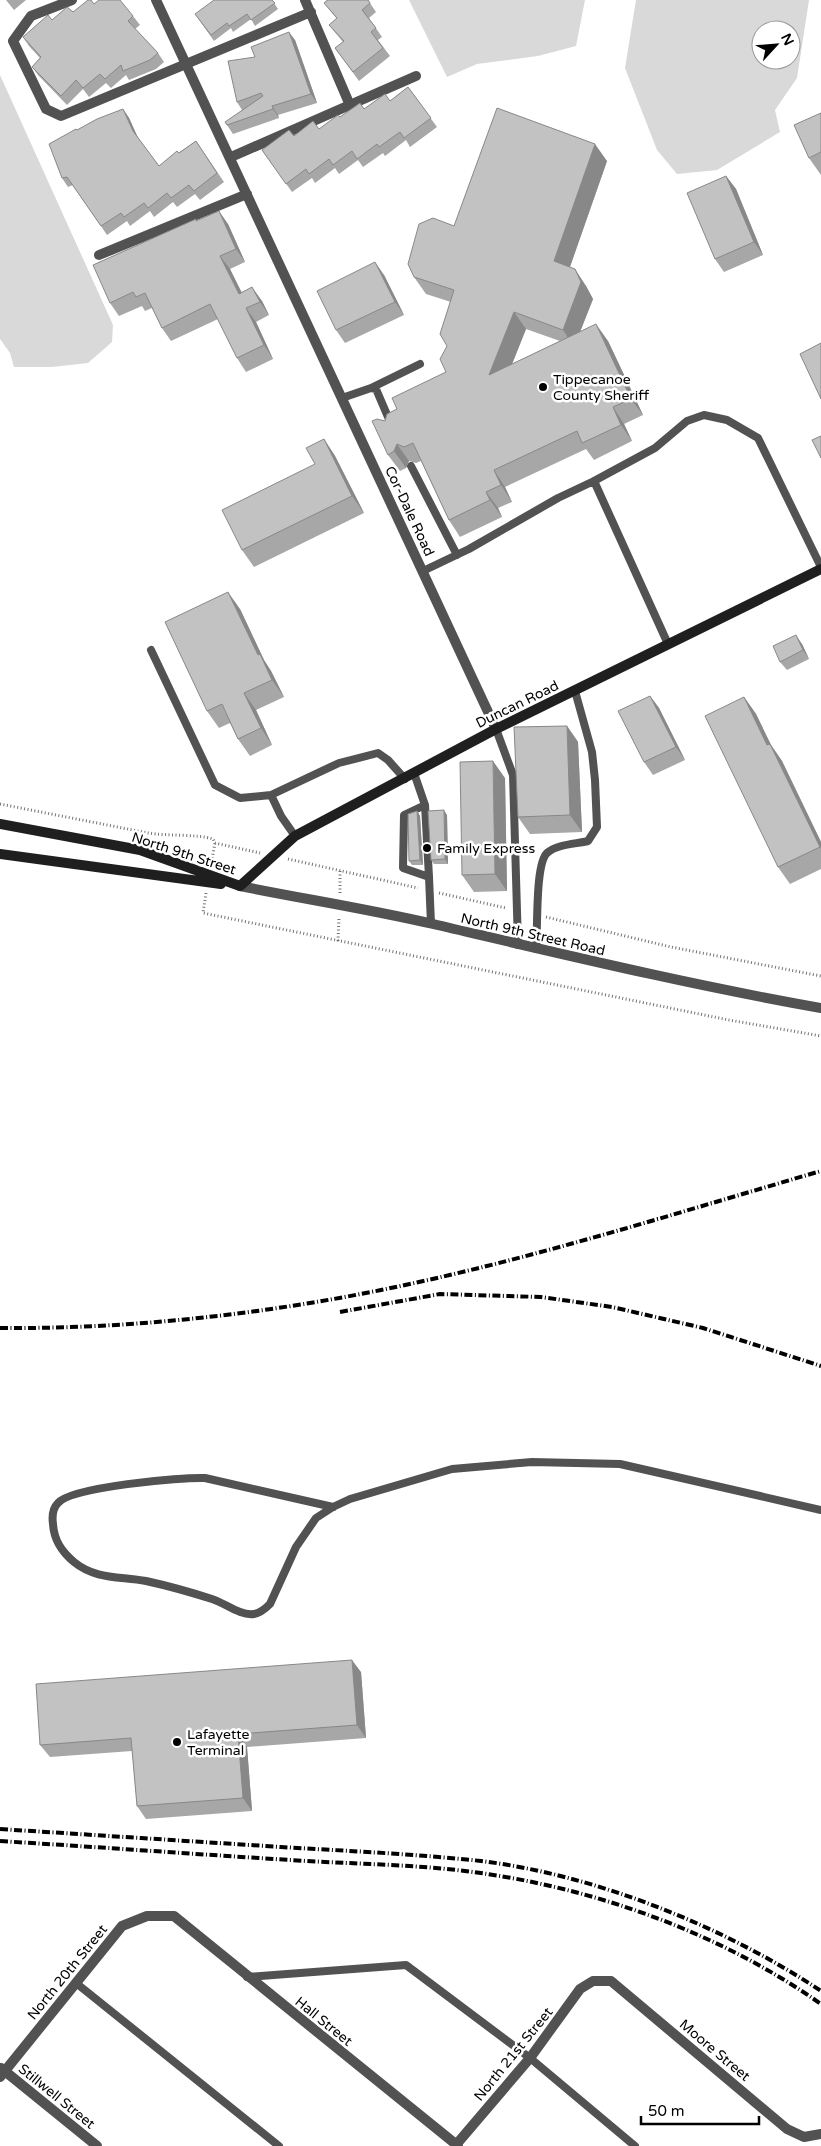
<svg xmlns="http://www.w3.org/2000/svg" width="821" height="2146" viewBox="0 0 821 2146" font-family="'Varela Round',sans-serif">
<rect width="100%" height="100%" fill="#fff"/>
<path fill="#d9d9d9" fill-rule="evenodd" d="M409 0H585L576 46 538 56 477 64 447 77Z
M636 0H809L797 78 775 110 780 132 717 170 677 174 657 150 625 68ZM761 30H791V60H761Z
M0 75 113 325 112 342 88 363 52 367H14L10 353 0 339Z"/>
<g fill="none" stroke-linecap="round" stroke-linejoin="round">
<path stroke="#747474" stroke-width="3" stroke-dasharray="1 2.5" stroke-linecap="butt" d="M0 804 148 833C166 836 198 834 213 839L215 843 260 853
M288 859 418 888
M211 865 215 843
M206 893 203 913 729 1020 821 1036
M340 893V871
M439 893 506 908
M546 917 671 947 821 976
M338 941 339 917"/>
<path stroke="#525252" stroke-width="8" d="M371 388 420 364
M342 398 371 388 376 389 391 424
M411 466 457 555
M594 481 668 644
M423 571 469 549 558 498 594 481 655 448 687 421 704 415 727 420 758 438 821 567
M151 650 215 785 240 798 271 795 281 816 295 836
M496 729 513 775 518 945
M414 773 425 805 404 815 403 868 429 877 431 924
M271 795 339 763 378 753 388 760 405 779
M425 805 429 877
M536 949C538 930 535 864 547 853 557 844 576 844 588 841L597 827 595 780 592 752 575 691
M333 1507 205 1478C181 1477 71 1487 58 1503 52 1509 52 1517 53 1524 54 1541 62 1552 74 1562 96 1580 121 1576 146 1581 169 1586 190 1592 212 1599 225 1603 240 1616 254 1614 261 1613 266 1608 270 1604L296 1547 316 1518 333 1507 350 1499 452 1469 532 1462 620 1464 821 1510
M247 1977 406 1965 530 2058 635 2146
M76 1983 279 2146"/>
<path stroke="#525252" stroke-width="10" d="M72 0 31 16 13 41 46 109 61 116 311 12
M156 0 496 729
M305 0 349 103
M231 157 416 76
M99 255 247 194
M1 2068 97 2146
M0 2077 122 1926 147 1916H174L458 2146
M455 2146 530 2058 580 1989 593 1981H611L787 2129 804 2137 821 2134"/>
<path stroke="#525252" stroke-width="10" d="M240 886C304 899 369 909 433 924 562 954 690 985 821 1008"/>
<path stroke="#1f1f1f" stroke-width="10" d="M0 824 140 850 240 886
M0 854 221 884
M240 886 295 836 496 729 821 569"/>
<path stroke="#000" stroke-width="4" stroke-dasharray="8 2.5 1 2.5" stroke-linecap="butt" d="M340 1312 440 1294 541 1297 612 1307 703 1328 821 1366
M0 1328C127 1329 257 1315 381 1290 530 1260 676 1213 821 1171
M0 1829C94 1835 187 1841 281 1847 348 1851 415 1854 481 1861 596 1875 725 1927 821 1991
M0 1841C97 1847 193 1854 290 1860 351 1864 412 1864 473 1872 595 1888 720 1933 821 2004"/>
</g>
<path fill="#a7a7a7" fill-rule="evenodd" d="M6 0H26L14 10Z
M272 0 278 9 255 26 251 19 233 32 231 28 214 41 195 14Z
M327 0H368L376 12 369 18 382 37 378 40 390 56 359 81 335 48 343 42 329 25 337 19 324 3Z
M94 4 133 16 140 25 135 29 158 53 164 62 156 69 129 80 126 75 111 88 106 83 89 97 83 89 67 105 38 75 32 67 40 58 29 46 23 37 73 12Z
M295 40 317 103 278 115 279 118 233 134 227 125 242 110 237 102 255 57Z
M408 87 437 127 410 147 406 140 385 156 383 153 363 167 358 160 339 174 335 168 315 183 312 178 292 192 262 150 294 136 319 129 364 109 390 101Z
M123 109 129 118 138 138 159 166 196 141 224 182 200 200 195 194 177 207 173 202 154 217 150 211 130 226 127 221 107 235 73 185 68 187 62 178 77 130Z
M821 113V175L809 158Z
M607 161 570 267 586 286 593 299 580 332 608 341 643 415 624 424 632 441 594 460 586 449 505 487 512 502 498 508 502 517 460 537 449 520 421 461 416 463 409 461 406 468 400 471 388 455 385 421 397 409 446 372 447 346 451 302 426 294 414 277 454 226ZM526 329 560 341 512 364Z
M726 176 736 189 763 255 724 272 715 259Z
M197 221 228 224 245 262 230 269 241 293 262 301 269 315 256 322 273 359 246 372 237 358 218 319 171 341 162 328 152 308 145 311 142 306 119 316 110 303Z
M384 275 404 315 345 343 336 330Z
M324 439 335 456 364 513 254 567 242 550 315 464Z
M240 609 264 660 271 671 284 697 256 710 272 745 250 756 238 739 230 723 219 728 207 711Z
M802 644 809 659 787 670 780 662Z
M650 696 659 708 685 760 653 775 644 762Z
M744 697 756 714 771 745 782 761 821 842V869L790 884 778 867Z
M567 726 578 742 582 832 530 834 518 817Z
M505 778 507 891 474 892 462 875Z
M417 811 420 816 423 865H412L409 861Z
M447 815 448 864H434L431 860Z
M361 1672 366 1738 247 1747 252 1811 146 1819 137 1806 132 1751 50 1757 40 1745Z"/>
<path fill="#888" d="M289 32 295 40 317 103 311 94Z
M272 106 278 115 279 118 273 109Z
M123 109 129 118 139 140 133 131Z
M595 144 607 161 566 278 554 261Z
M726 176 736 189 763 255 754 242Z
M219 211 228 224 245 262 236 249Z
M220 256 230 269 249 307 239 294Z
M375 262 384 275 404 315 395 302Z
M575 269 586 286 593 299 574 347 563 330Z
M252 287 262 301 269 315 260 302Z
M246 308 256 322 273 359 264 345Z
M514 312 526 329 501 392 489 375Z
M596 324 608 341 643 415 631 399Z
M613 407 624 424 632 441 621 425Z
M324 439 335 456 364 513 352 496Z
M397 444 409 461 406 468 394 451Z
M494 470 505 487 512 502 501 485Z
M486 492 498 508 502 517 490 500Z
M228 592 240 609 264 660 271 671 284 697 272 680 258 655Z
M796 635 802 644 809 659 803 650Z
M244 693 256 710 272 745 261 728Z
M650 696 659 708 685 760 676 747Z
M744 697 756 714 771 745 782 761 821 842V849L767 745Z
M567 726 578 742 582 832 570 815Z
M493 761 505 778 507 891 495 874Z
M444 810 447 815 448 864 445 859Z
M417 811 420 816 423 865 420 860Z
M352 1660 361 1672 366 1738 357 1725Z
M238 1734 247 1747 252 1811 243 1798Z"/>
<path fill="#c2c2c2" stroke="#888" d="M88 0H91L94 4 99 0H120L133 16 128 21 158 53 150 60 123 71 121 65 105 79 100 74 83 88 76 80 61 96 32 67 41 57 23 37 48 15 52 20 67 7 73 12Z
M214 0H272L275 3 251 20 247 14 229 26 227 23 211 35 195 14Z
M328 0H368L370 3 362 10 376 28 371 32 383 48 353 72 335 48 344 41 329 25 337 18 324 3Z
M289 32 311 94 272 106 273 109 227 125 225 122 263 96 261 93 237 102 228 61 255 57 251 47Z
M408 87 431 118 404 138 400 132 379 147 377 144 357 159 352 151 333 165 329 159 309 174 306 169 286 184 262 150 289 130 294 136 313 121 319 129 338 115 340 117 360 103 364 109 385 94 390 101Z
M497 108 595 144 554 261 575 269 581 282 563 330 514 312 489 375 596 324 631 399 613 407 621 425 582 443 577 431 494 470 501 485 486 492 490 500 449 520 413 443 404 447 397 444 394 451 388 455 372 421 377 419 385 421 387 414 397 409 392 398 446 372 440 359 447 346 440 334 454 290 414 277 408 264 419 224 433 218 454 226Z
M123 109 133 131 159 166 177 151 179 153 196 141 217 173 194 191 189 185 171 198 167 193 148 208 144 203 124 217 121 213 101 226 67 177 62 178 49 144 76 129 77 130 97 119Z
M821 113V152L809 158 794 125Z
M726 176 754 242 715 259 687 193Z
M219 211 236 249 220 256 239 294 252 287 260 302 246 308 264 345 237 358 210 304 162 328 145 293 136 297 133 292 110 303 93 265 196 219V221Z
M375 262 395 302 336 330 317 291Z
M821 343V399L800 354Z
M821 436V458L812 440Z
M324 439 352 496 242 550 222 510 315 464 306 448Z
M228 592 258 655 260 654 272 680 244 693 261 728 238 739 222 704 207 711 165 622Z
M796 635 803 650 780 662 773 646Z
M650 696 676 747 644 762 618 711Z
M744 697 767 745 770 744 820 847 778 867 705 716Z
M567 726 570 815 518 817 514 727Z
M493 761 495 874 462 875 460 762Z
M444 810 445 859 431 860 428 811Z
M417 811 420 860 409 861 408 814Z
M352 1660 357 1725 238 1734 243 1798 137 1806 131 1738 40 1745 36 1684Z"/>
<g fill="#000" stroke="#fff" stroke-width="2">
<circle cx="543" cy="387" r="5"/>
<circle cx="427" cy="848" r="5"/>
<circle cx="177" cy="1742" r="5"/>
</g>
<g text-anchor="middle" stroke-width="5" stroke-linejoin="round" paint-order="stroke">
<g font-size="14" fill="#000" stroke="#fff" text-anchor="start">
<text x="553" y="384">Tippecanoe<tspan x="553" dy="16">County Sheriff</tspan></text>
<text x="437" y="853">Family Express</text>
<text x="187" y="1739">Lafayette<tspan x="187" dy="16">Terminal</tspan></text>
</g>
<g font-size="14" fill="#000" stroke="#fff">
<text transform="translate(410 511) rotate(65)" y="5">Cor-Dale Road</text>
<text transform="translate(517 704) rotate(-26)" y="5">Duncan Road</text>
<text transform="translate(184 853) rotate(18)" y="5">North 9th Street</text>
<text transform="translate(533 934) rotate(13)" y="5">North 9th Street Road</text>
<text transform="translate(67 1972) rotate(-51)" y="5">North 20th Street</text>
<text transform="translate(324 2021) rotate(39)" y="5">Hall Street</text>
<text transform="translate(715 2050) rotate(40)" y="5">Moore Street</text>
<text transform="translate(513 2054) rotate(-51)" y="5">North 21st Street</text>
<text transform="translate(57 2096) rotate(39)" y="5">Stillwell Street</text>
</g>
</g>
<g transform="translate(776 45) rotate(64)"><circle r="24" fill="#ffffff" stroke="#999999"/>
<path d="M0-4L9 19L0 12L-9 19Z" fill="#000000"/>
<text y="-8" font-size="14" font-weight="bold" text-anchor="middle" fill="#000000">N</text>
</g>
<path d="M641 2116v8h118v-8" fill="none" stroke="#000000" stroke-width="2.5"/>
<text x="648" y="2116" font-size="15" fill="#000000" stroke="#ffffff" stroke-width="4" paint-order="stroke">50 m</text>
</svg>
